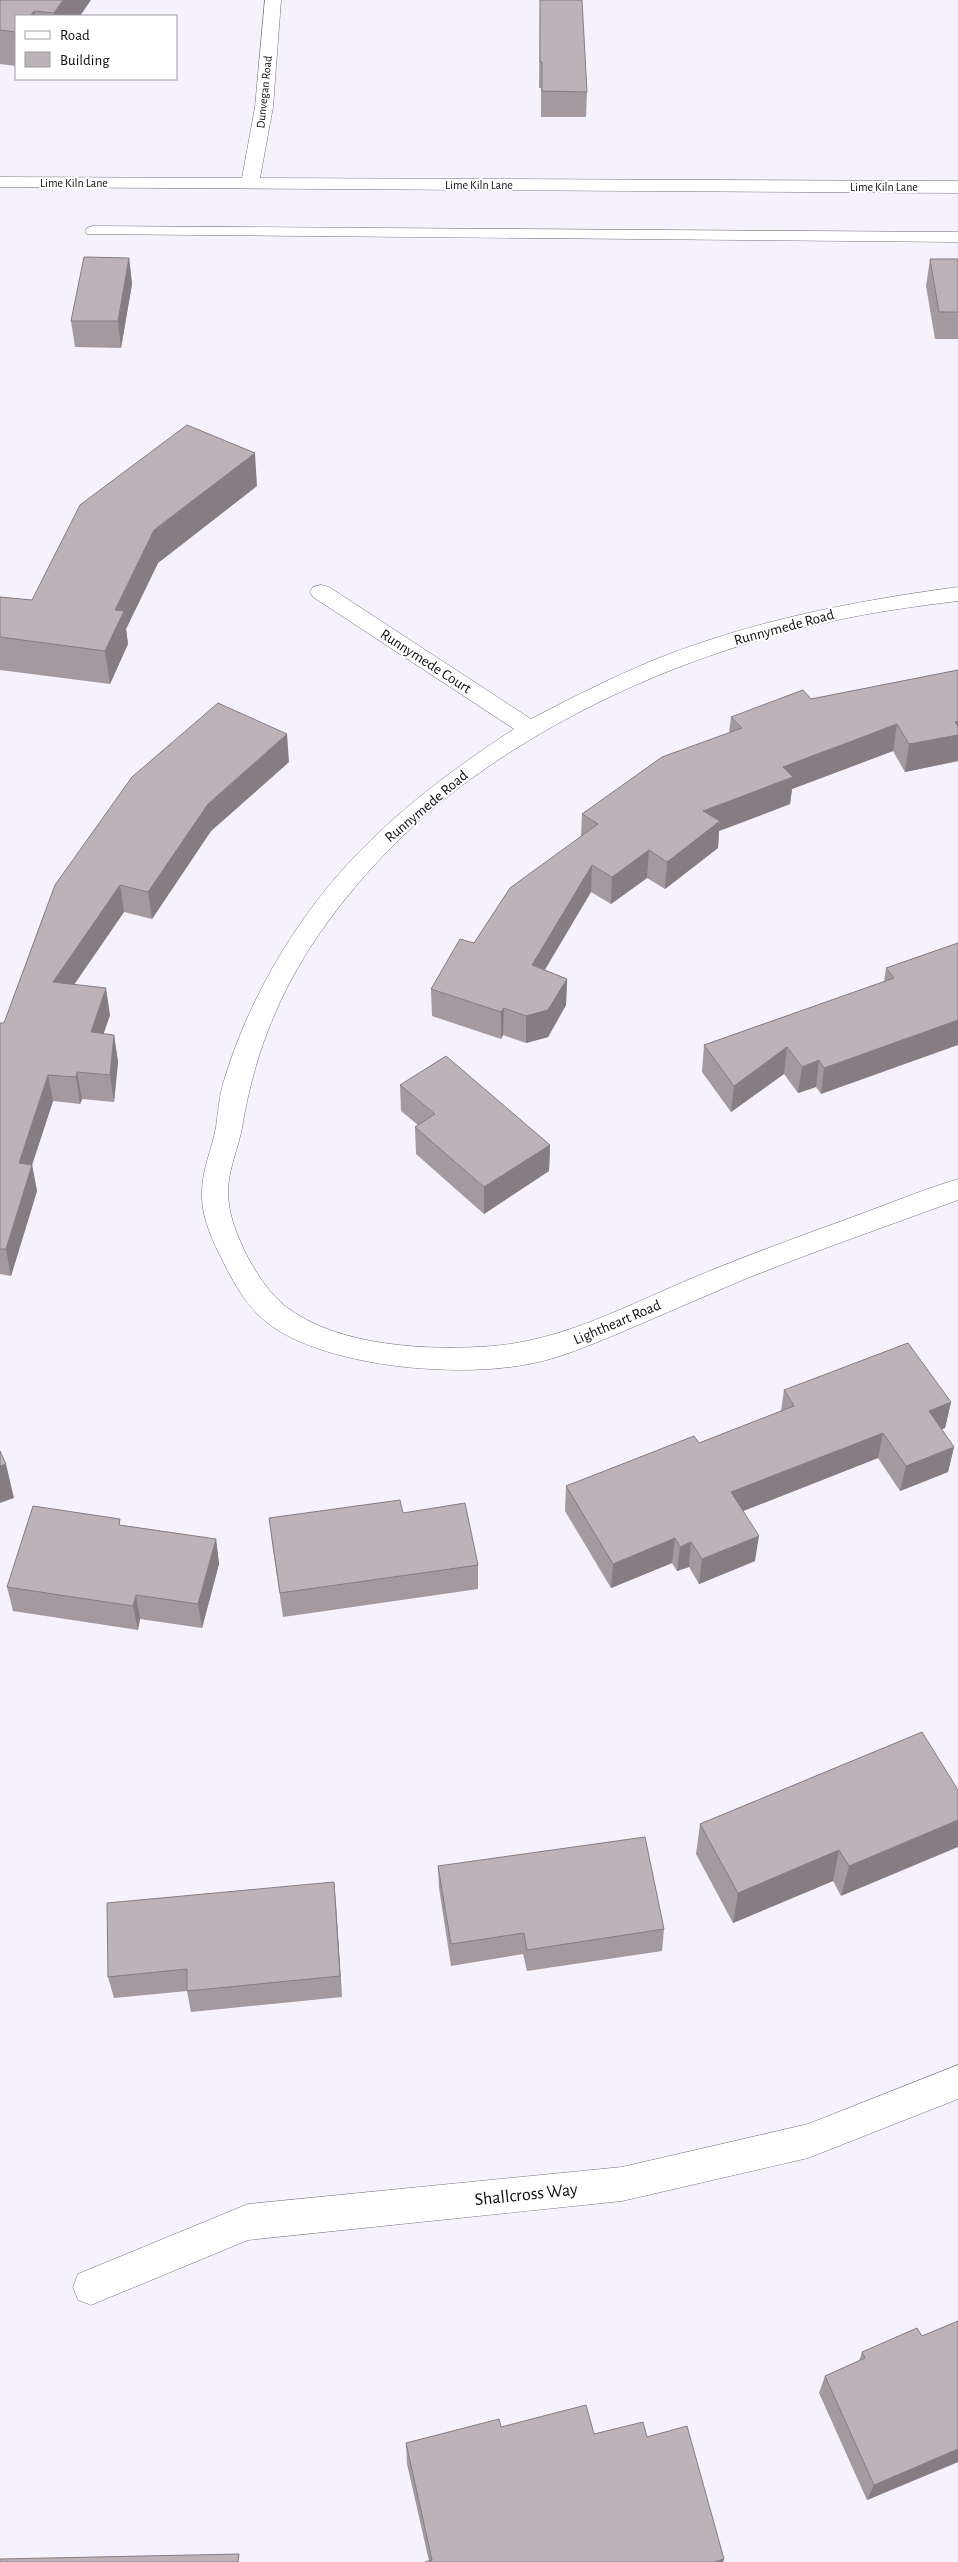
<svg xmlns="http://www.w3.org/2000/svg" width="958" height="2562" viewBox="0 0 958 2562" font-family="'Alegreya Sans',sans-serif">
<rect width="100%" height="100%" fill="#f5f1fd"/>
<g fill="none" stroke-linecap="round" stroke-linejoin="round">
<g stroke="#75717c" stroke-width="1">
<path id="service" d="M93 226 958 232V242L87 234 85 231 87 228Z"/>
</g>
<g stroke="#75717c" stroke-width="1">
<path id="minor" d="M265 0H281L273 107 260 178 958 181V193L0 187V177L242 178 255 107Z
M321 585 329 587 531 719C571 698 611 678 654 660 751 621 854 601 958 587V601C909 607 859 614 811 626 690 655 572 706 472 778 409 824 354 881 311 946 274 1004 253 1061 242 1128 238 1149 228 1170 228 1192 228 1214 237 1235 246 1254 256 1273 269 1293 285 1306 337 1347 430 1351 493 1346 565 1340 630 1304 695 1277 750 1254 806 1234 861 1214 893 1202 925 1189 958 1179V1200C887 1226 815 1251 745 1279 702 1297 660 1316 617 1334 590 1345 563 1357 534 1363 501 1370 465 1371 432 1369 382 1367 303 1353 265 1321 246 1305 233 1282 223 1261 212 1240 201 1216 202 1192 202 1170 212 1149 216 1127 218 1113 219 1098 223 1084 242 1019 275 956 316 902 370 831 439 778 514 729L313 597 310 592 313 587Z
M958 2065V2099L808 2158 622 2201 248 2240 91 2305 78 2300 73 2287 78 2274 248 2204 622 2167 808 2124Z"/>
</g>
<use href="#service" fill="#fff" fill-rule="evenodd"/>
<use href="#minor" fill="#fff" fill-rule="evenodd"/>
</g>
<path fill="#a3999f" d="M0 0 80 16H16V66L0 64Z
M540 0 587 92 586 117H541V88H539Z
M129 258 132 284 121 348 75 347 71 321Z
M930 259H958V339H935L926 286Z
M257 486 158 563 126 629 128 644 110 684 0 670V597L32 600Z
M958 670V761L905 772 893 751 792 789 790 804 719 831 718 848 665 889 647 878 611 904 591 892 545 970 567 979 566 1005 548 1037 526 1043 503 1035 501 1039 432 1016 431 989 474 943 581 836 582 814 729 733 731 717 811 699Z
M289 762 211 831 152 919 124 912 74 985 110 1015 103 1034 114 1035 118 1062 114 1102 82 1099 80 1104 53 1101 32 1165 37 1191 11 1276 0 1274V1023H4L55 885Z
M958 943 821 1094 816 1087 798 1093 784 1074 731 1112 702 1072 704 1045 884 982 886 968Z
M400 1085 550 1145 549 1171 484 1214 416 1154 415 1127 418 1125 401 1111Z
M784 1390 951 1402 945 1428 942 1429 954 1447 948 1472 900 1491 878 1458 743 1511 755 1561 699 1584 689 1567 677 1571 672 1563 611 1588 565 1511 566 1486 699 1443 781 1411Z
M403 1513 478 1565V1589L283 1617 272 1542 269 1518Z
M121 1525 216 1539 219 1564 202 1628 140 1619 138 1630 13 1611 7 1587Z
M922 1732 841 1896 833 1881 733 1923 696 1854 700 1824Z
M438 1866 664 1929 662 1951 527 1971 523 1954 451 1966 439 1888Z
M334 1882 342 1997 191 2012 187 1991 114 1998 108 1977Z
M958 2321V2462L867 2500 819 2393 825 2376 859 2361 862 2352 922 2336Z
M501 2427 647 2437 724 2559 723 2562H425L429 2561 407 2464 406 2443Z"/>
<path fill="#857d82" d="M63 0H91L80 16H54V13Z
M34 11 35 16H30Z
M129 258 132 284 121 348 118 321Z
M255 453 257 486 158 563 126 629 128 644 110 684 105 651 115 610 154 530Z
M958 721V761L905 772 909 744 955 722Z
M897 724 893 751 792 789 790 804 719 831 718 848 665 889 667 862 703 811 783 767Z
M287 734 289 762 211 831 152 919 148 892 208 804Z
M649 850 647 878 611 904 612 877Z
M592 865 591 892 531 992 532 965Z
M120 885 124 912 57 1009 53 982Z
M567 979 566 1005 548 1037 526 1043V1016Z
M106 988 110 1015 95 1059 91 1032Z
M504 1008 503 1035 501 1039V1012Z
M958 1020V1045L821 1094 824 1068Z
M114 1035 118 1062 114 1102 110 1075Z
M787 1047 784 1074 731 1112 734 1086Z
M819 1060 816 1087 798 1093 802 1067Z
M77 1072 82 1099 80 1104 76 1077Z
M48 1075 53 1101 32 1165 37 1191 11 1276 6 1249 19 1163Z
M550 1145 549 1171 484 1214V1187Z
M951 1402 945 1428 923 1436 929 1411Z
M883 1433 878 1458 728 1517 731 1492Z
M954 1447 948 1472 900 1491 906 1466Z
M6 1464 14 1498 0 1503V1466Z
M759 1536 755 1561 699 1584 702 1559Z
M675 1538 672 1563 611 1588 613 1564Z
M216 1539 219 1564 202 1628 198 1604Z
M691 1542 689 1567 677 1571 680 1547Z
M136 1595 140 1619 138 1630 133 1606Z
M958 1820V1847L841 1896 849 1866Z
M839 1850 833 1881 733 1923 738 1893Z
M334 1882 336 1904 342 1997 340 1976Z
M958 2449V2462L867 2500 874 2485Z
M724 2559 723 2562H714Z"/>
<path fill="#beb2b9" stroke="#857d82" d="M0 0H63L54 13 34 11 30 16H16V32L0 30Z
M540 0H582L587 92 542 91V62H540Z
M84 257 129 258 118 321H71Z
M930 259H958V312H939Z
M187 425 255 453 154 530 115 610 124 611 105 651 0 637V597L32 600 80 505Z
M958 670V721L955 722 958 726V735L909 744 897 724 783 767 793 777 703 811 720 821 667 862 649 850 612 877 592 865 532 965 567 979 548 1010 526 1016 504 1008 501 1012 431 989 460 939 474 943 510 888 598 824 582 814 662 757 742 728 731 717 803 690 811 699Z
M218 703 287 734 208 804 148 892 120 885 53 982 106 988 91 1032 114 1035 110 1075 77 1072 76 1077 48 1075 19 1163 32 1165 6 1249H0V1023H4L55 885 132 777Z
M958 943V1020L824 1068 819 1060 802 1067 787 1047 734 1086 704 1045 894 978 886 968Z
M446 1056 550 1145 484 1187 415 1127 435 1114 400 1085Z
M908 1343 951 1402 929 1411 954 1447 906 1466 883 1433 731 1492 759 1536 702 1559 691 1542 680 1547 675 1538 613 1564 566 1486 694 1436 699 1443 794 1406 784 1390Z
M0 1451 6 1464 0 1466Z
M400 1500 403 1513 465 1503 478 1565 280 1593 269 1518Z
M33 1506 120 1519 119 1525 216 1539 198 1604 136 1595 133 1606 7 1587Z
M922 1732 958 1790V1820L849 1866 839 1850 738 1893 700 1824Z
M645 1837 664 1929 527 1950 524 1933 451 1944 438 1866Z
M334 1882 340 1976 187 1991V1969L108 1977 107 1903Z
M958 2321V2449L874 2485 825 2376 865 2358 862 2352 917 2328 922 2336Z
M586 2405 594 2434 643 2422 647 2437 687 2426 724 2559 714 2562H425L432 2560 406 2443 499 2419 501 2427Z
M239 2554 238 2562H0V2559Z"/>
<g text-anchor="middle" stroke-width="4" stroke-linejoin="round" paint-order="stroke">
<g font-size="12" fill="#0c0b0e" stroke="#fff">
<text transform="translate(264 92) rotate(-84)" y="4">Dunvegan Road</text>
<text x="74" y="187">Lime Kiln Lane</text>
<text x="479" y="189">Lime Kiln Lane</text>
<text x="884" y="191">Lime Kiln Lane</text>
</g>
<g font-size="15" fill="#0c0b0e" stroke="#fff">
<text transform="translate(784 627) rotate(-15)" y="5">Runnymede Road</text>
<text transform="translate(426 661) rotate(33)" y="5">Runnymede Court</text>
<text transform="translate(426 806) rotate(-40)" y="5">Runnymede Road</text>
<text transform="translate(617 1322) rotate(-23)" y="5">Lightheart Road</text>
</g>
<g font-size="18" fill="#0c0b0e" stroke="#fff">
<text transform="translate(526 2194) rotate(-6)" y="6">Shallcross Way</text>
</g>
</g>
<rect x="15" y="15" width="162" height="65" fill="#ffffff" stroke="#9e9d9f"/>
<rect x="25" y="31" width="25" height="8" fill="#ffffff" stroke="#9e9d9f"/>
<text x="60" y="40" font-size="15" fill="#0c0b0e">Road</text>
<rect x="25" y="52" width="25" height="15" fill="#beb2b9" stroke="#9e9d9f"/>
<text x="60" y="65" font-size="15" fill="#0c0b0e">Building</text>
</svg>
